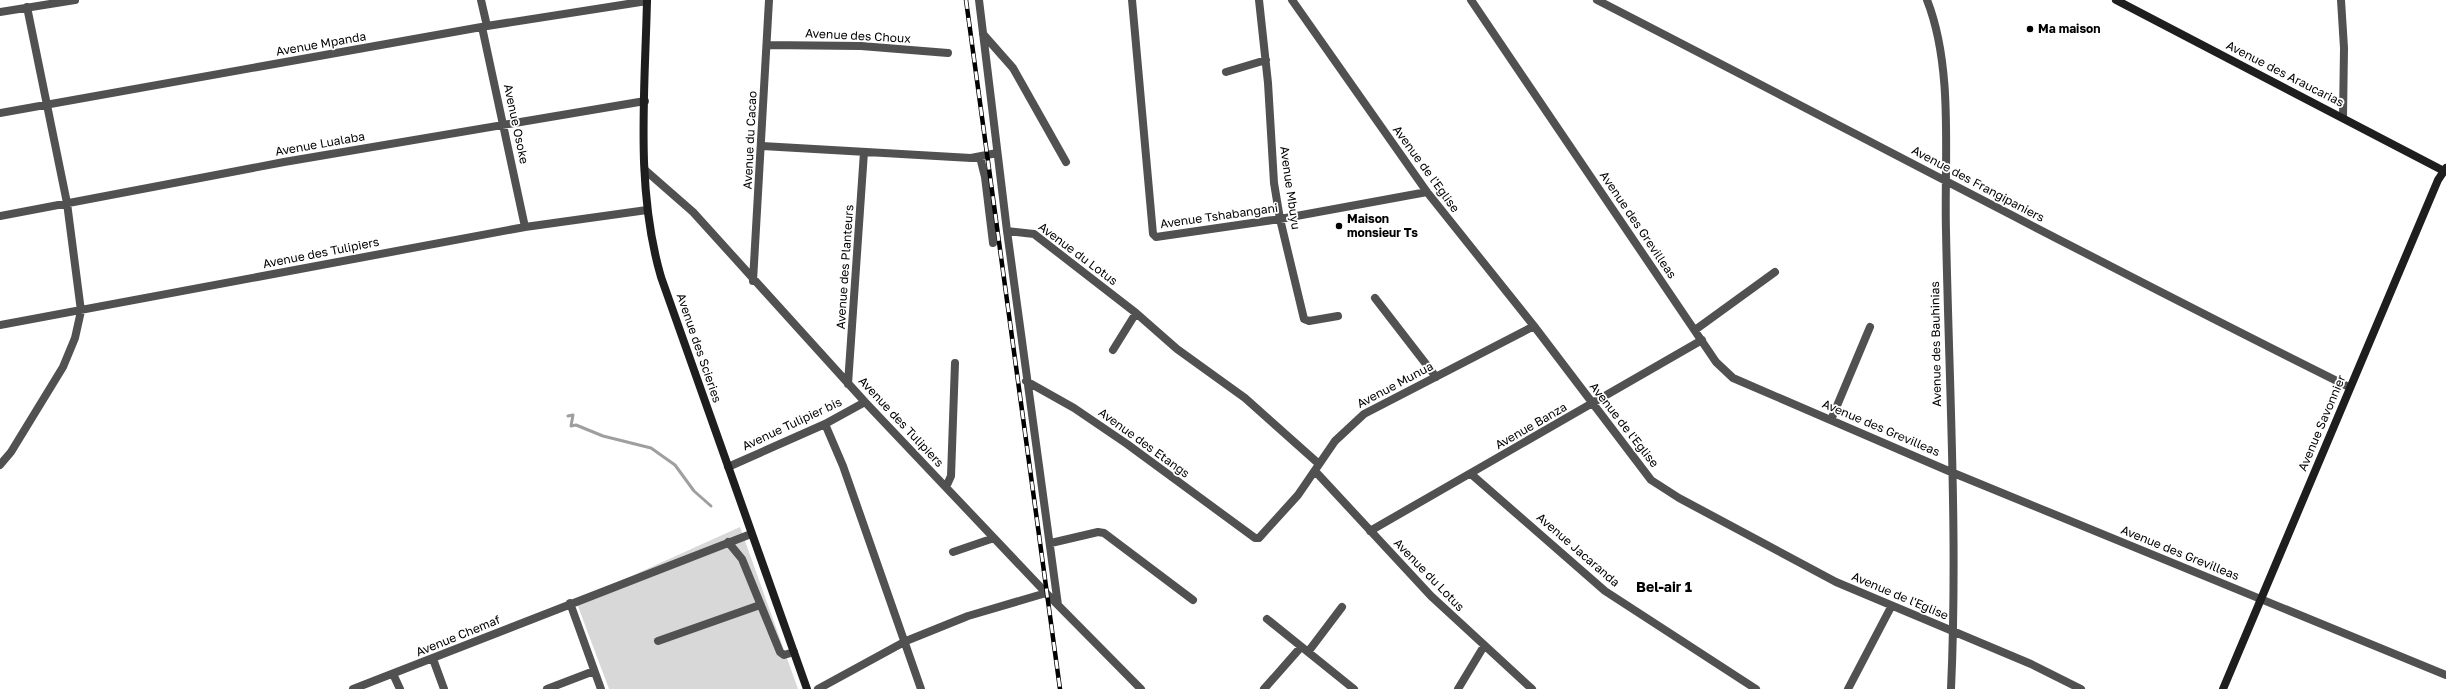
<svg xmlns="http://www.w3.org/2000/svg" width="2446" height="689" viewBox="0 0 2446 689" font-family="'Golos Text',sans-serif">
<rect width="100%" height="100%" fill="#fff"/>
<path fill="#d8d8d8" d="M740 527 798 689H609L576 601Z"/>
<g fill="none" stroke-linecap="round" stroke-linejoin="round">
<path stroke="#9f9f9f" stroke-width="3" d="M568 416 573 415 571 426 576 425 603 436 651 448 675 465 694 491 711 506"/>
<path stroke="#515151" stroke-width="8" d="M481 0 487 26
M979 0 1007 231 1058 605
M1132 0 1153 234 1156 237 1280 219 1427 192
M1259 0 1268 83 1274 183 1280 219 1304 319 1309 321 1338 316
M1292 0 1427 192 1534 326 1651 480 1679 498 1836 582 2031 664 2081 689
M1471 0 1716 362 1733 378 1951 472 2446 675
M1597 0C1848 129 2097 262 2349 387
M1927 0C1954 68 1944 159 1946 231 1949 383 1958 537 1951 689
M2341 0 2344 48 2343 117
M0 12 75 0
M482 27 525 227
M983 34 1013 68 1066 162
M767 45 861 46 948 53
M1226 72 1266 60
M0 113 487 26 647 1
M762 146 971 158 997 153
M980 157 985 177 993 243
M645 170 693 212 865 402 1048 595 1141 689
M0 216 284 162 645 101
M1007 231 1034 234 1136 313 1177 349 1245 398 1319 464
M753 281 769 0
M1375 298 1436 377
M0 325 525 227 647 210
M1695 330 1775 272
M1113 350 1136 313
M1026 381 1074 408 1127 444 1255 538H1259L1298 495 1335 441 1364 414 1534 326
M848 384 864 152
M1831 420 1870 327
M825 424 843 466 921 689
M0 465 11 452 63 367 75 338 81 311 67 203 27 7
M728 467 825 424 865 402
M1315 471 1431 596 1532 689
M1471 474 1605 591 1756 689
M946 487 951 476 955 363
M1370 531 1702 340
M728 542 742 559 780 652 784 655 794 652
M1051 543 1098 532 1104 533 1193 600
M953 552 994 538
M570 603 601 689
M1267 619 1354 689
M658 641 760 605
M1308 652 1342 607
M433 659 444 689
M393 674 400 689
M353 689 751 534
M547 689 594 671
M818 689 906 641 968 616 1046 593
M1264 689 1301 647
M1458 689 1484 646
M1848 689 1891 607"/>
<path stroke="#1e1e1e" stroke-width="8" d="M647 0C645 92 635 188 661 277L807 689
M2116 0 2442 170
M2223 689 2438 180 2446 168"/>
<g stroke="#000" stroke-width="4.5">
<path id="rail" d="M966 0 1060 689"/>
</g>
<use href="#rail" stroke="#fff" stroke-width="3" stroke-dasharray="9" stroke-linecap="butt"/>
</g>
<g fill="#000" stroke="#fff" stroke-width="1.5">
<circle cx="2030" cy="29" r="4"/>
<circle cx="1339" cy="226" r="4"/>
</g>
<g text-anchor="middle" stroke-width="3.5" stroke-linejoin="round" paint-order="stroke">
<g font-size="12" font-weight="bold" fill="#000" stroke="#fff" text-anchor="start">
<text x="2038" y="33">Ma maison</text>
<text x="1347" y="223">Maison<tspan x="1347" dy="14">monsieur Ts</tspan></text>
</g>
<g font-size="12" fill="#000" stroke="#fff">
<text transform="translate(858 36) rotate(3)" y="4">Avenue des Choux</text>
<text transform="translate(321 44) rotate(-10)" y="4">Avenue Mpanda</text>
<text transform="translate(2285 74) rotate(27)" y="4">Avenue des Araucarias</text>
<text transform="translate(516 124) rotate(78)" y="4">Avenue Osoke</text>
<text transform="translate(750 140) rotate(-87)" y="4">Avenue du Cacao</text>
<text transform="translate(320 144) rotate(-10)" y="4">Avenue Lualaba</text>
<text transform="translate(1426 169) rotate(54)" y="4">Avenue de l'Eglise</text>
<text transform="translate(1978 184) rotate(28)" y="4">Avenue des Frangipaniers</text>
<text transform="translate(1290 188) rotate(82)" y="4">Avenue Mbuyu</text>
<text transform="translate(1219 216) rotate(-8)" y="4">Avenue Tshabangani</text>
<text transform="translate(1638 225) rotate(56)" y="4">Avenue des Grevilleas</text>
<text transform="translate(321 253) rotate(-11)" y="4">Avenue des Tulipiers</text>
<text transform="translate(1078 254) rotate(37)" y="4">Avenue du Lotus</text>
<text transform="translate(845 267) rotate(-86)" y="4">Avenue des Planteurs</text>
<text transform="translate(1936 344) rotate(-91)" y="4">Avenue des Bauhinias</text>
<text transform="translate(699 348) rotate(71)" y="4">Avenue des Scieries</text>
<text transform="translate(1395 385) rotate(-28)" y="4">Avenue Munua</text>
<text transform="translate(901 422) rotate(47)" y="4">Avenue des Tulipiers</text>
<text transform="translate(2322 423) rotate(-67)" y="4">Avenue Savonnier</text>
<text transform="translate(792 424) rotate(-25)" y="4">Avenue Tulipier bis</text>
<text transform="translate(1624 425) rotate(52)" y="4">Avenue de l'Eglise</text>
<text transform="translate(1531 426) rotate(-30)" y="4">Avenue Banza</text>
<text transform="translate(1881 428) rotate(23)" y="4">Avenue des Grevilleas</text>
<text transform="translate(1144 443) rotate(36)" y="4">Avenue des Etangs</text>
<text transform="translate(1578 550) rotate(41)" y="4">Avenue Jacaranda</text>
<text transform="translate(2180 553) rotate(22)" y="4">Avenue des Grevilleas</text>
<text transform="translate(1429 575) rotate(46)" y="4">Avenue du Lotus</text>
<text transform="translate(1900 596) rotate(23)" y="4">Avenue de l'Eglise</text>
<text transform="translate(458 636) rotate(-22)" y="4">Avenue Chemaf</text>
</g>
<g font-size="14" font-weight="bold" fill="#000" stroke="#fff">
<text x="1664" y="592">Bel-air 1</text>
</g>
</g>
</svg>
